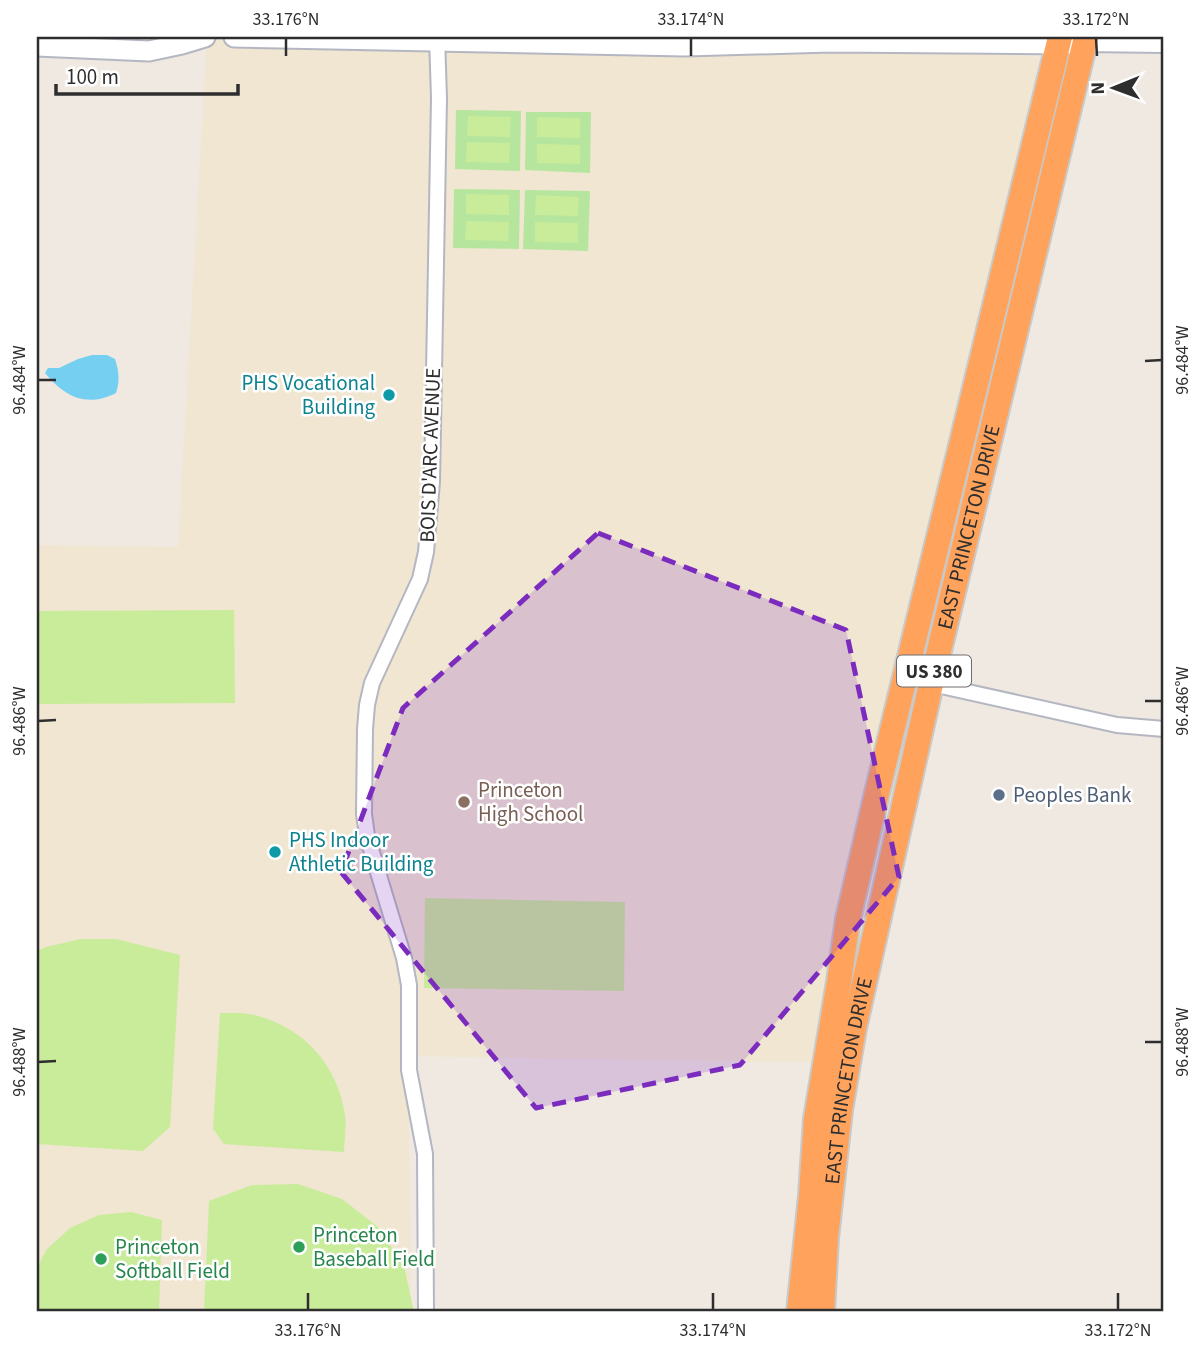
<svg xmlns="http://www.w3.org/2000/svg" width="1201" height="1349" viewBox="0 0 1201 1349" font-family="'Source Sans 3',sans-serif">
<rect width="100%" height="100%" fill="#efe9e1"/>
<path fill="#f0e6d1" d="M207 37 774 41 1040 57 840 1063 408 1056 411 1312H37V545L178 547Z"/>
<path fill="#b6e59e" d="M456 110 521 111 520 171 455 169Z
M526 112H591L590 173 525 170Z
M454 189 520 190 519 249 453 248Z
M525 190 590 191 588 251 523 249Z"/>
<path fill="#c9ec9a" d="M468 116 511 117 510 137 467 136Z
M537 117 580 118V138L537 137Z
M467 142 510 143 509 163 466 162Z
M537 144 580 145V164L537 163Z
M466 194 509 195V215L466 214Z
M536 195 579 197 578 216 535 215Z
M466 221 509 222 508 241 465 240Z
M535 222 578 223V243L535 242Z
M234 610 235 703 37 704V611Z
M425 898 625 902 624 991 424 988Z
M81 939H116L180 955 170 1127 143 1151 37 1144V951L46 947Z
M220 1013C232 1013 246 1012 258 1016 305 1029 338 1066 345 1115 347 1126 344 1140 344 1152L224 1144 213 1129Z
M298 1184 342 1199 378 1227 404 1266 414 1312H204L209 1201 252 1185Z
M131 1212 162 1220 159 1312H37V1268L46 1250 70 1228 99 1215Z"/>
<path fill="#75cff0" d="M92 355H107L115 359C119 371 120 381 116 393 86 408 65 397 45 373L48 368H59L78 359Z"/>
<g fill="none" stroke-linecap="round" stroke-linejoin="round">
<g stroke="#b4b7c1" stroke-width="18">
<path id="street" d="M1084 44 1164 45
M905 678 1117 725 1164 729
M426 1312 425 1154 409 1070V985L404 958 367 836 364 814 365 729 367 705 372 683 420 579 426 552 432 482 439 98 437 37"/>
</g>
<g stroke="#b4b7c1" stroke-width="23">
<path id="secondary" d="M234 37 685 46 831 42 1073 44
M37 46 149 51 182 44 205 37"/>
</g>
<g stroke="#c9c9c9" stroke-width="28">
<g id="highway">
<path d="M799 1312 811 1196 816 1119 839 982 848 919 877 793 1060 37"/>
<path id="s1" d="M822 1312 826 1238 840 1110 854 1028 931 684 1086 37"/>
</g>
</g>
<use href="#street" stroke="#fff" stroke-width="14"/>
<use href="#secondary" stroke="#fff" stroke-width="19"/>
<use href="#highway" stroke="#ffa35c" stroke-width="24"/>
</g>
<path fill="#7b2cbf" fill-opacity="0.2" stroke="#7b2cbf" stroke-width="5" stroke-dasharray="14 9" stroke-linejoin="round" d="M598 533 846 630 899 877 740 1065 536 1108 341 872 403 708Z"/>
<path fill="none" stroke="#2e2e2e" stroke-width="2.5" d="M286 38V56M691 38V56M1096 38 1097 56M1145 361 1162 360M38 380H56M1145 701H1162M38 721 56 720M1145 1042H1162M38 1062 56 1061M308 1293V1310M713 1293V1310M1118 1293V1310"/>
<g fill="#0f9aa8" stroke="#fff" stroke-width="2.5">
<circle cx="389" cy="395" r="7"/>
<circle cx="275" cy="852" r="7"/>
</g>
<circle fill="#5c6f8a" stroke="#fff" stroke-width="2.5" cx="999" cy="795" r="7"/>
<circle fill="#8d6e63" stroke="#fff" stroke-width="2.5" cx="464" cy="802" r="7"/>
<g fill="#2e9e5b" stroke="#fff" stroke-width="2.5">
<circle cx="299" cy="1247" r="7"/>
<circle cx="101" cy="1259" r="7"/>
</g>
<g text-anchor="middle" stroke-width="5" stroke-linejoin="round" paint-order="stroke">
<rect fill="#fff" stroke="#6d6d6d" stroke-width="2" x="897" y="655.5" width="74" height="31" rx="5"/>
<g font-size="19" font-weight="bold" fill="#2e2e2e">
<text x="934" y="678">US 380</text>
</g>
<g font-size="21" fill="#0d838f" stroke="#fff" text-anchor="end">
<text x="375" y="390">PHS Vocational<tspan x="375" dy="24">Building</tspan></text>
<text x="289" y="847" text-anchor="start">PHS Indoor<tspan x="289" dy="24">Athletic Building</tspan></text>
</g>
<g font-size="21" fill="#2e2e2e" stroke="#fff">
<text transform="translate(430 455) rotate(-88)" y="7">BOIS D'ARC AVENUE</text>
<text dy="7" stroke="none"><textPath href="#s1" startOffset="800">EAST PRINCETON DRIVE</textPath></text>
<text dy="7" stroke="none"><textPath href="#s1" startOffset="233">EAST PRINCETON DRIVE</textPath></text>
</g>
<g font-size="21" fill="#785e54" stroke="#fff" text-anchor="start">
<text x="478" y="797">Princeton<tspan x="478" dy="24">High School</tspan></text>
</g>
<g font-size="21" fill="#4e5e75" stroke="#fff" text-anchor="start">
<text x="1013" y="802">Peoples Bank</text>
</g>
<g font-size="21" fill="#27864d" stroke="#fff" text-anchor="start">
<text x="313" y="1242">Princeton<tspan x="313" dy="24">Baseball Field</tspan></text>
<text x="115" y="1254">Princeton<tspan x="115" dy="24">Softball Field</tspan></text>
</g>
</g>
<rect width="1201" height="1349" fill="none" stroke="#ffffff" stroke-width="77"/>
<g transform="translate(1114 88) rotate(269)" stroke="#ffffff" stroke-width="5" paint-order="stroke">
<path d="M0-5L12 26L0 18L-12 26Z" fill="#2e2e2e"/>
<text y="-10" font-size="19" font-weight="bold" text-anchor="middle" fill="#2e2e2e">N</text>
</g>
<path d="M56 84v10h182v-10" fill="none" stroke="#2e2e2e" stroke-width="3.5"/>
<text x="66" y="84" font-size="21" fill="#2e2e2e" stroke="#ffffff" stroke-width="5" paint-order="stroke">100 m</text>
<rect x="38" y="38" width="1124" height="1272" fill="none" stroke="#2e2e2e" stroke-width="2.5"/>
<g font-size="18" text-anchor="middle" fill="#2e2e2e">
<text x="286" y="25">33.176°N</text>
<text x="691" y="25">33.174°N</text>
<text x="1096" y="25">33.172°N</text>
<text transform="translate(1182 360) rotate(-90)" y="6">96.484°W</text>
<text transform="translate(19 380) rotate(-90)" y="6">96.484°W</text>
<text transform="translate(1182 701) rotate(-90)" y="6">96.486°W</text>
<text transform="translate(19 721) rotate(-90)" y="6">96.486°W</text>
<text transform="translate(1182 1042) rotate(-90)" y="6">96.488°W</text>
<text transform="translate(19 1062) rotate(-90)" y="6">96.488°W</text>
<text x="308" y="1336">33.176°N</text>
<text x="713" y="1336">33.174°N</text>
<text x="1118" y="1336">33.172°N</text>
</g>
</svg>
